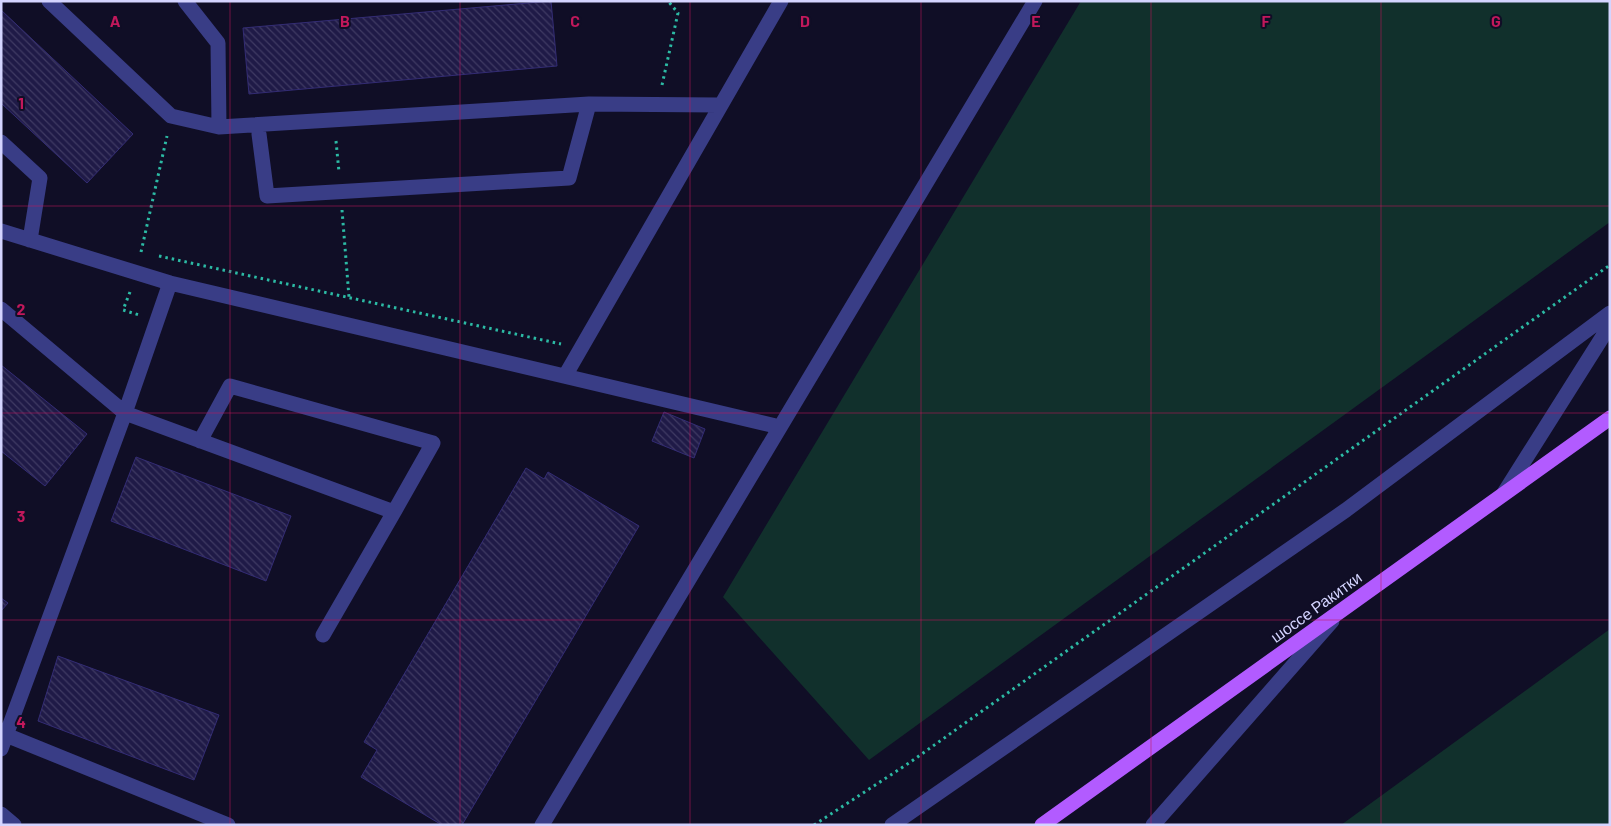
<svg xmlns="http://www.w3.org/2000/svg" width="1611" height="826" viewBox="0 0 1611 826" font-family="Barlow,sans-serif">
<defs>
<pattern id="building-back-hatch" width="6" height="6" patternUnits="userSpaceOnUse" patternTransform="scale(1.25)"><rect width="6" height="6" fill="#1f1a47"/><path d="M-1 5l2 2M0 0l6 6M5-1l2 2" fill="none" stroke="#3f3a63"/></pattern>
</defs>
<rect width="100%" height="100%" fill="#100e26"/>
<path fill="#11302c" d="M1081 1H1610V222L869 760 723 597Z
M1610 629V825H1341Z"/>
<path fill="url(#building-back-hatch)" stroke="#332c74" d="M551 1 557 66 249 94 243 28Z
M1 10 133 134 87 183 1 103Z
M1 365 87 434 45 486 1 451Z
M664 412 705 429 694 458 652 441Z
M136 457 291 516 266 581 111 521Z
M526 468 544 479 548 472 639 526 462 825H442L361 777 377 750 364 742Z
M1 598 8 603 1 611Z
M58 656 219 715 194 780 38 721Z"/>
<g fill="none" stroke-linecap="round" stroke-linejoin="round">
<path stroke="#2cbaa4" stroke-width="3" stroke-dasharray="2.5 4" stroke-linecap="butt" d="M662 85 678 13 668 1
M336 141 339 172
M342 210 349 297
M141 252 167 136
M159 256 561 344
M130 292 123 310 139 315
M814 825 909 763 1610 265"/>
<path stroke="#393d86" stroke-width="15" d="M49 1 171 116 219 127 589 104 719 105
M185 1 218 43 219 127
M259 134 267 196 569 178 589 104
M1 142 40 178 30 240
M1 231 170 283 780 427
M1 309 125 413 394 512 433 443 230 386 200 441
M565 376 781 1
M1504 493 1610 325
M323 635 394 512
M1 730 6 735 228 825
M1 749 125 413 170 283
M1 814 14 825
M542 825 1035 1
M892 825 1346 510 1610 313
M1153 825 1332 621"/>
<path stroke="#b25bff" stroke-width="15" d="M1042 825 1610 418"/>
</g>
<path fill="none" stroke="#c2185b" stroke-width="1" stroke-opacity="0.55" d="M230 1V825M460 1V825M690 1V825M921 1V825M1151 1V825M1381 1V825M1 206H1610M1 413H1610M1 620H1610"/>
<g text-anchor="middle" stroke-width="4" stroke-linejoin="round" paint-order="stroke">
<g font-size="16" fill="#d4d4ff" stroke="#100e26">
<text transform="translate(1316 607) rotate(-36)" y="6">шоссе Ракитки</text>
</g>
</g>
<g font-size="16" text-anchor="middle" font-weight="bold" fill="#c2185b" stroke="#100e26" stroke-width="4" stroke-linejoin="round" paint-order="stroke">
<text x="115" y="27">A</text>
<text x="345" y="27">B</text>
<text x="575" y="27">C</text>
<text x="805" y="27">D</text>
<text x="1036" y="27">E</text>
<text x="1266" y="27">F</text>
<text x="1496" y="27">G</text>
<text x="21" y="109">1</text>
<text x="21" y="315">2</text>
<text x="21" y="522">3</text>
<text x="21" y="728">4</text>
</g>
<rect width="1611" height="826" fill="none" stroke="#d4d4ff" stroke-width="5"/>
</svg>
